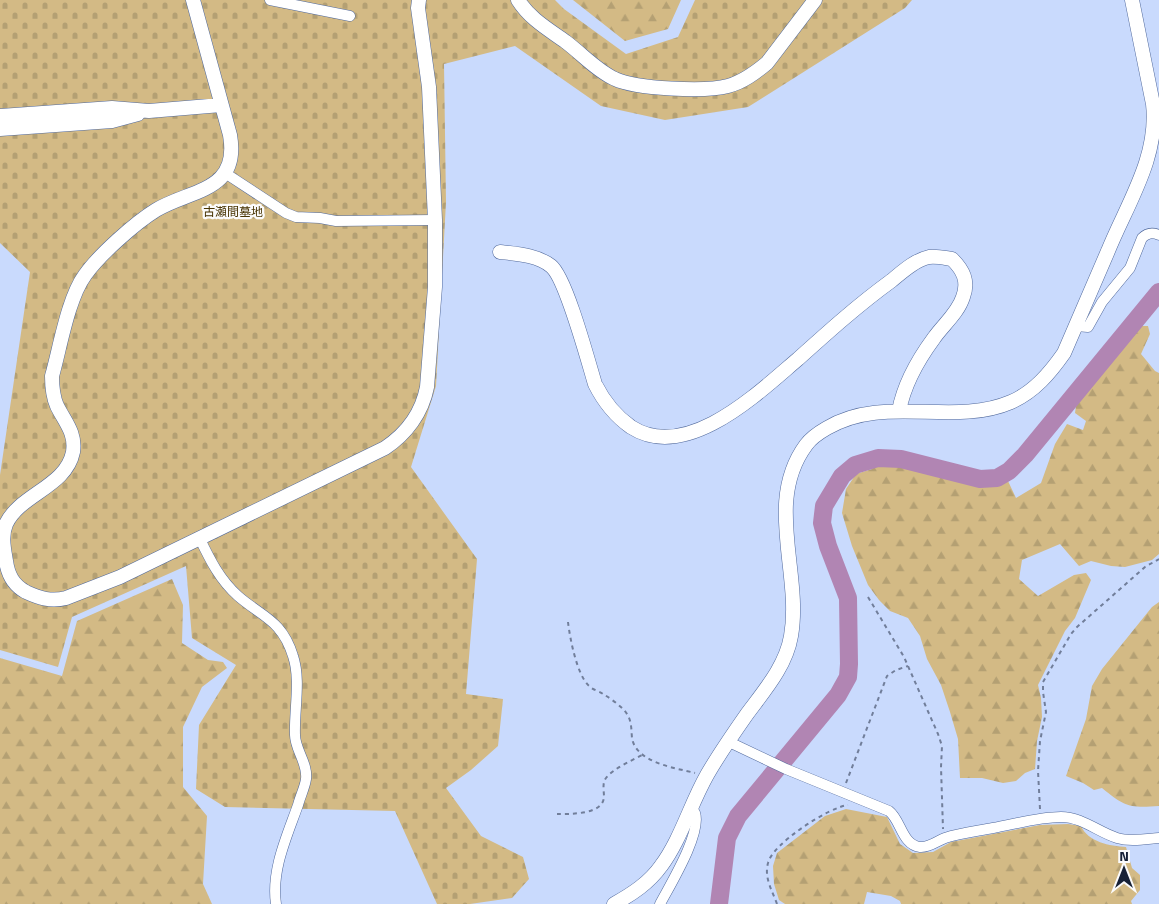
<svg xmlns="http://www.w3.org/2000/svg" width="1159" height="904" viewBox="0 0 1159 904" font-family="'Titillium Web','Noto Sans JP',sans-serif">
<defs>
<pattern id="forest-firs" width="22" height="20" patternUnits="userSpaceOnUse" patternTransform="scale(1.25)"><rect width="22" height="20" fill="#d3ba85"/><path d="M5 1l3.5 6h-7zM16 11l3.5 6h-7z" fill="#b4a073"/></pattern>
<pattern id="cemetery-stones" width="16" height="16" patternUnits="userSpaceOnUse" patternTransform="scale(1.25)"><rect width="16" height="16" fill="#d3ba85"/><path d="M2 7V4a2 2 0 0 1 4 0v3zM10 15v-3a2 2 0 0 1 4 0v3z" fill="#b4a073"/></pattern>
</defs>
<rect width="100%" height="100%" fill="#c9dafd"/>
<path fill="url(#forest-firs)" d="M573 0H681L668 29 625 41Z
M1138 326H1148L1150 334 1141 354 1155 371 1159 373V554L1152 560 1125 567 1111 566 1091 561 1079 566 1060 544 1022 560 1019 579 1038 596 1074 575 1086 573 1091 580 1075 618 1065 631 1038 685 1041 698 1042 717 1037 741 1035 769 1025 773 1016 781 1003 783 982 778H960L958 739 950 712 941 685 927 659 920 636 908 618 890 611 879 600 868 585 852 546 842 513 846 489 856 474 872 469 876 465H906L976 482 1008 481 1016 498 1041 483 1055 444 1067 424 1083 430 1086 421 1075 413 1077 399Z
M172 579 183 605 182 643 208 660 223 662 227 668 202 687 183 727V787L207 816 203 884 212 904H0V658L62 676 77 621Z
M1159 602V806C1130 808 1125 807 1102 788L1094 790 1083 783 1066 776 1086 719 1092 686 1102 669 1152 607Z
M846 809 887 817 900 844 913 853 933 852 951 842 1040 825 1068 824 1081 826C1088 842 1110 846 1126 847L1132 868 1140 875V890L1131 901 1132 904H901L900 901 891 896 867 892 864 904H785L779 900 774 884 773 866 777 853 825 816Z"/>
<path fill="url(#cemetery-stones)" d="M0 0H555L564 9 626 54 678 37 695 0H912L905 8 748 107 665 120 601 106 515 46 444 64 446 202 436 386 411 467 477 559 466 694 503 699 498 746 471 770 446 788 481 836 523 857 529 879 512 898 470 904H437L395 811 225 807 196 789 199 725 236 665 192 638 186 566 72 617 58 667 0 650V475L30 272 0 243Z"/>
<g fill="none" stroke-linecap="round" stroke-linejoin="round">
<path stroke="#b185b3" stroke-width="18" d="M719 904 727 838 738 816 838 695 848 677 849 664 848 598 828 546 822 523 824 506 842 476 855 465 878 458 901 459 980 479 997 478 1009 471 1025 455 1159 292"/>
<g stroke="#51699c" stroke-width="11">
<path id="street" d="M270 0 350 16
M225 173 286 213 296 217 320 218 336 221 435 220
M1076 326 1088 327 1102 302 1130 268 1142 238C1147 233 1152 232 1159 235
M200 539C210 560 220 580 238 596 262 617 282 620 293 656 301 680 294 710 295 735 295 750 308 763 306 779 305 787 300 797 298 805 287 836 271 870 276 904
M727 741 786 769 889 811C901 820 902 845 920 847 929 848 937 841 945 838 960 833 978 831 993 828 1015 824 1039 817 1061 817 1082 817 1098 832 1117 838 1130 842 1146 839 1159 838
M660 904C670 885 702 833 695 813 694 811 692 809 691 807"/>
</g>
<g stroke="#51699c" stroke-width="15">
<path id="secondary" d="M193 0 230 135C240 192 191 189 156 210 135 223 99 255 85 275 68 298 60 348 52 376 52 386 53 397 57 406 65 422 76 433 73 452 66 487 20 494 6 524 1 536 4 549 6 561 8 575 13 585 26 592 39 598 51 602 66 598L120 577 385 448C406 434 422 413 427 387L435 287V220L429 87 418 8 419 0
M518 0C530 19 548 29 566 42 582 54 597 71 615 79 636 89 706 92 728 86 743 82 755 73 767 63L815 0
M0 116 112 108 149 111 221 105
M0 129 112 121 138 114
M500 252C517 254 537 255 551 266 566 278 588 361 595 384 604 402 614 415 631 427 687 463 759 392 798 359 828 332 858 305 891 281 902 272 915 260 929 257 937 256 945 258 952 259 963 270 969 281 963 297 958 313 943 325 934 338 917 361 904 384 899 411
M614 904C632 894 649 883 661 866 681 839 690 805 707 775 719 754 733 734 747 714 764 691 786 666 791 636 802 573 764 502 806 445 811 438 820 432 827 428 884 394 953 427 1011 402 1034 392 1050 373 1064 353 1079 319 1093 285 1108 251 1127 204 1159 157 1153 104L1132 0"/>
</g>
<path stroke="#717e9a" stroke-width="2" stroke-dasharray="4 4" stroke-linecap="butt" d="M868 597 904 657 938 734 942 746 941 767 943 829
M568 622C570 639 577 675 589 686 593 690 599 691 603 694 610 698 618 704 624 710 632 719 631 727 632 738 636 763 676 768 695 773
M846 783 887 676 896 670 908 666
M1040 809 1038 771 1040 741 1046 712 1043 692V682L1071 634 1077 627 1145 567 1159 559
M557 814C569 814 603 815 604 797 604 791 602 783 606 778 614 768 631 761 642 755
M777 904C772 890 764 878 768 863 772 844 829 807 848 805"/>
<use href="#street" stroke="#fff" stroke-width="10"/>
<use href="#secondary" stroke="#fff" stroke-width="14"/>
</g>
<g text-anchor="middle" stroke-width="4.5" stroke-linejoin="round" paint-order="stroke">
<g font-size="12" fill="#473302" stroke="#fbfbfb">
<text x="233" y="216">古瀬間墓地</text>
</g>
</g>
<g transform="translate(1124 869)" stroke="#fbfbfb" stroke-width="4" paint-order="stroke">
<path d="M0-4L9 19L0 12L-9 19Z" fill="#172136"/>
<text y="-8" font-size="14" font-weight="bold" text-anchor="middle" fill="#172136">N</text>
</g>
</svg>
